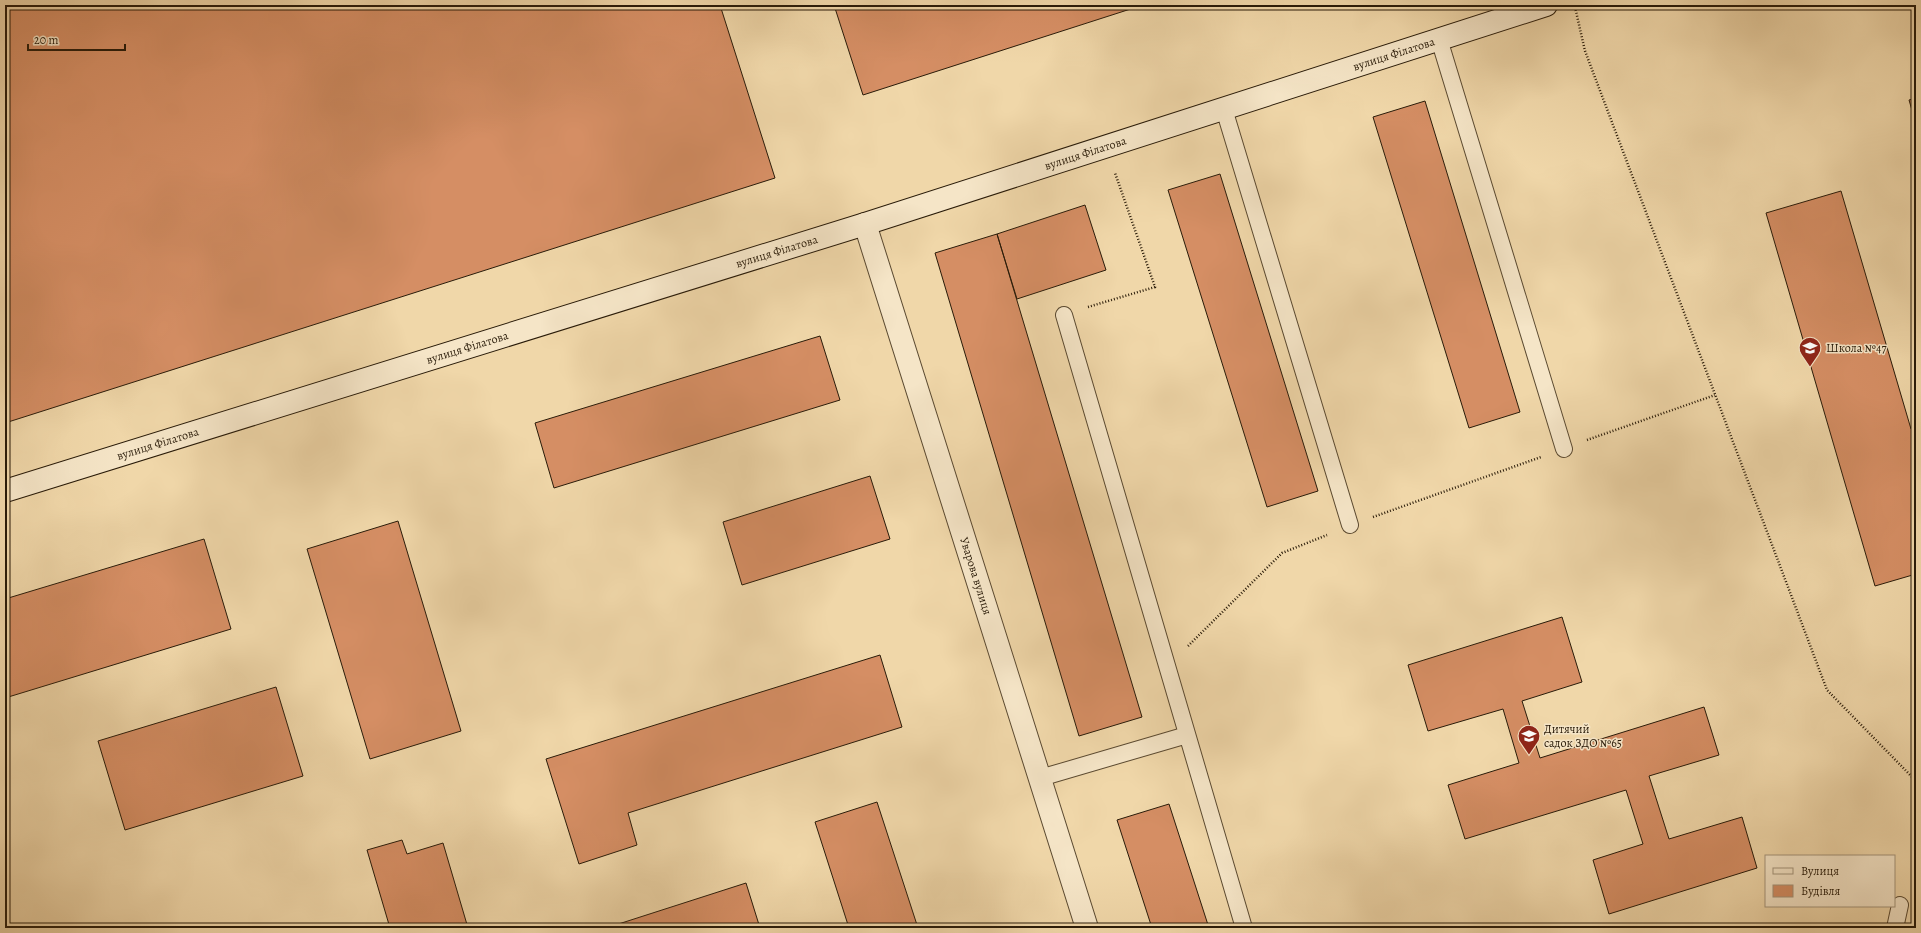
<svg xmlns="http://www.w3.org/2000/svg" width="1921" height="933" viewBox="0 0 1921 933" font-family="Alegreya,serif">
<rect width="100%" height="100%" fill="#f0d7a9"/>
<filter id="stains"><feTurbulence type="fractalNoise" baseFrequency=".005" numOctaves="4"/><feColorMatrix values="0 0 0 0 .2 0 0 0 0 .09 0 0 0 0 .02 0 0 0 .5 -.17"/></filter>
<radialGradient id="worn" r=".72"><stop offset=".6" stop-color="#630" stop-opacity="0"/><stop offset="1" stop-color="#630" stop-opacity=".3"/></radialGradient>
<path fill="#d58e64" stroke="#291b09" d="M5 5H720L775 178 5 423Z
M834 5H1143L863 95Z
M1916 98V124L1909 100Z
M1425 101 1520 412 1469 428 1373 117Z
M1220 174 1318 491 1267 507 1168 190Z
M1841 191 1911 429 1916 427V574L1875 586 1766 213Z
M1085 205 1106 270 1017 299 997 234Z
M997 234 1142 717 1079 736 935 253Z
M820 336 840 400 554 488 535 423Z
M870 476 890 539 742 585 723 522Z
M398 521 461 731 370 759 307 549Z
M204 539 231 629 5 698V599Z
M1562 617 1582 682 1522 701 1540 758 1704 707 1719 755 1649 776 1669 839 1742 817 1757 868 1609 914 1593 860 1643 844 1626 790 1465 839 1448 785 1519 763 1503 709 1428 731 1408 665Z
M880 655 902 727 628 813 637 845 579 864 546 759Z
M276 687 303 776 125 830 98 741Z
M877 802 918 928H849L815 822Z
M1169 804 1209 928H1152L1117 820Z
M402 840 407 854 443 843 468 928H390L367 850Z
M746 883 760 928H606Z"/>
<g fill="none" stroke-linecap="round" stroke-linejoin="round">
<g stroke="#5b4a31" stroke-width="18">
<path id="lane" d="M1439 39 1564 449
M1224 109 1350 525
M1064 315 1244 928
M1040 778 1187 735
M1895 928 1900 905"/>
</g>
<g stroke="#5b4a31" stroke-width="24">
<g id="street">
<path id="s1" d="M865 224 1087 928"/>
</g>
</g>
<g stroke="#291b09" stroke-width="24">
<g id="secondary">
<path id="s2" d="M5 491 865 224 1546 5"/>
</g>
</g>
<path stroke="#291b09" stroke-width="2.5" stroke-dasharray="1 2" stroke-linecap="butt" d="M1575 7 1585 51 1827 690 1916 781
M1088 307 1155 287 1115 173
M1587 440 1715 395
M1373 517 1541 457
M1188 646 1282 553 1327 535"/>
<use href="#lane" stroke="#f5e5c7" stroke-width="16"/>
<use href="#street" stroke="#f5e5c7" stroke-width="22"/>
<use href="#secondary" stroke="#f5e5c7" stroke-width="22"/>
</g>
<defs>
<g id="school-pin" transform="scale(1.15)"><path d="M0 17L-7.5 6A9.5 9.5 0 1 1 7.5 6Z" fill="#8f2418" stroke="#f5e5c7"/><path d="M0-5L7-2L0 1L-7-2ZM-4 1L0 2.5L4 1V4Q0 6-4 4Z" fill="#fff"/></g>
</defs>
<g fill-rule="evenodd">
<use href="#school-pin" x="1810" y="348"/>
<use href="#school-pin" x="1529" y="736"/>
</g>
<g text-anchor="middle" stroke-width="3" stroke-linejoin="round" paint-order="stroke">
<g font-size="12" fill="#291b09" stroke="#f5e5c7">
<text dy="4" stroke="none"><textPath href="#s2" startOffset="1456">вулиця Філатова</textPath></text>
<text dy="4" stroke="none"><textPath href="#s2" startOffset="1132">вулиця Філатова</textPath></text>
<text dy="4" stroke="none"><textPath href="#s2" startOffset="808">вулиця Філатова</textPath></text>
<text dy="4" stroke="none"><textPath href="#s2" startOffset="484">вулиця Філатова</textPath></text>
<text dy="4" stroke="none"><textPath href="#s2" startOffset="160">вулиця Філатова</textPath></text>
<text dy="4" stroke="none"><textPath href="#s1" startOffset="369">Уварова вулиця</textPath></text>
</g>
<g font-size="12" fill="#291b09" stroke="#f5e5c7" text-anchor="start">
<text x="1826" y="352">Школа №47</text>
<text x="1544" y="733">Дитячий<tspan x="1544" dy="14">садок ЗДО №65</tspan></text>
</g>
</g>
<rect width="1921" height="933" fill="none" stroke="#f0d7a9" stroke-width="20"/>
<rect x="6" y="6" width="1909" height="921" fill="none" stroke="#291b09" stroke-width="2"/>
<rect x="10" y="10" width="1901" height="913" fill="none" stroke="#291b09"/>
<rect x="1765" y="855" width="130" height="52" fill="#f5e5c7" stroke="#a3947b"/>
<rect x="1773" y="868" width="20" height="6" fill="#f5e5c7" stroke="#a3947b"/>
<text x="1801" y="875" font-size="12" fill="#291b09">Вулиця</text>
<rect x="1773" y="885" width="20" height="12" fill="#d58e64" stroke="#a3947b"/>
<text x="1801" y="895" font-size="12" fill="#291b09">Будівля</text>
<path d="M28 44v6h97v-6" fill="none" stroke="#291b09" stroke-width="2"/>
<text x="34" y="44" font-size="12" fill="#291b09" stroke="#f5e5c7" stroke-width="3" paint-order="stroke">20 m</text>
<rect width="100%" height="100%" filter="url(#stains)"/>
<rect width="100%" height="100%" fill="url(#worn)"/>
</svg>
